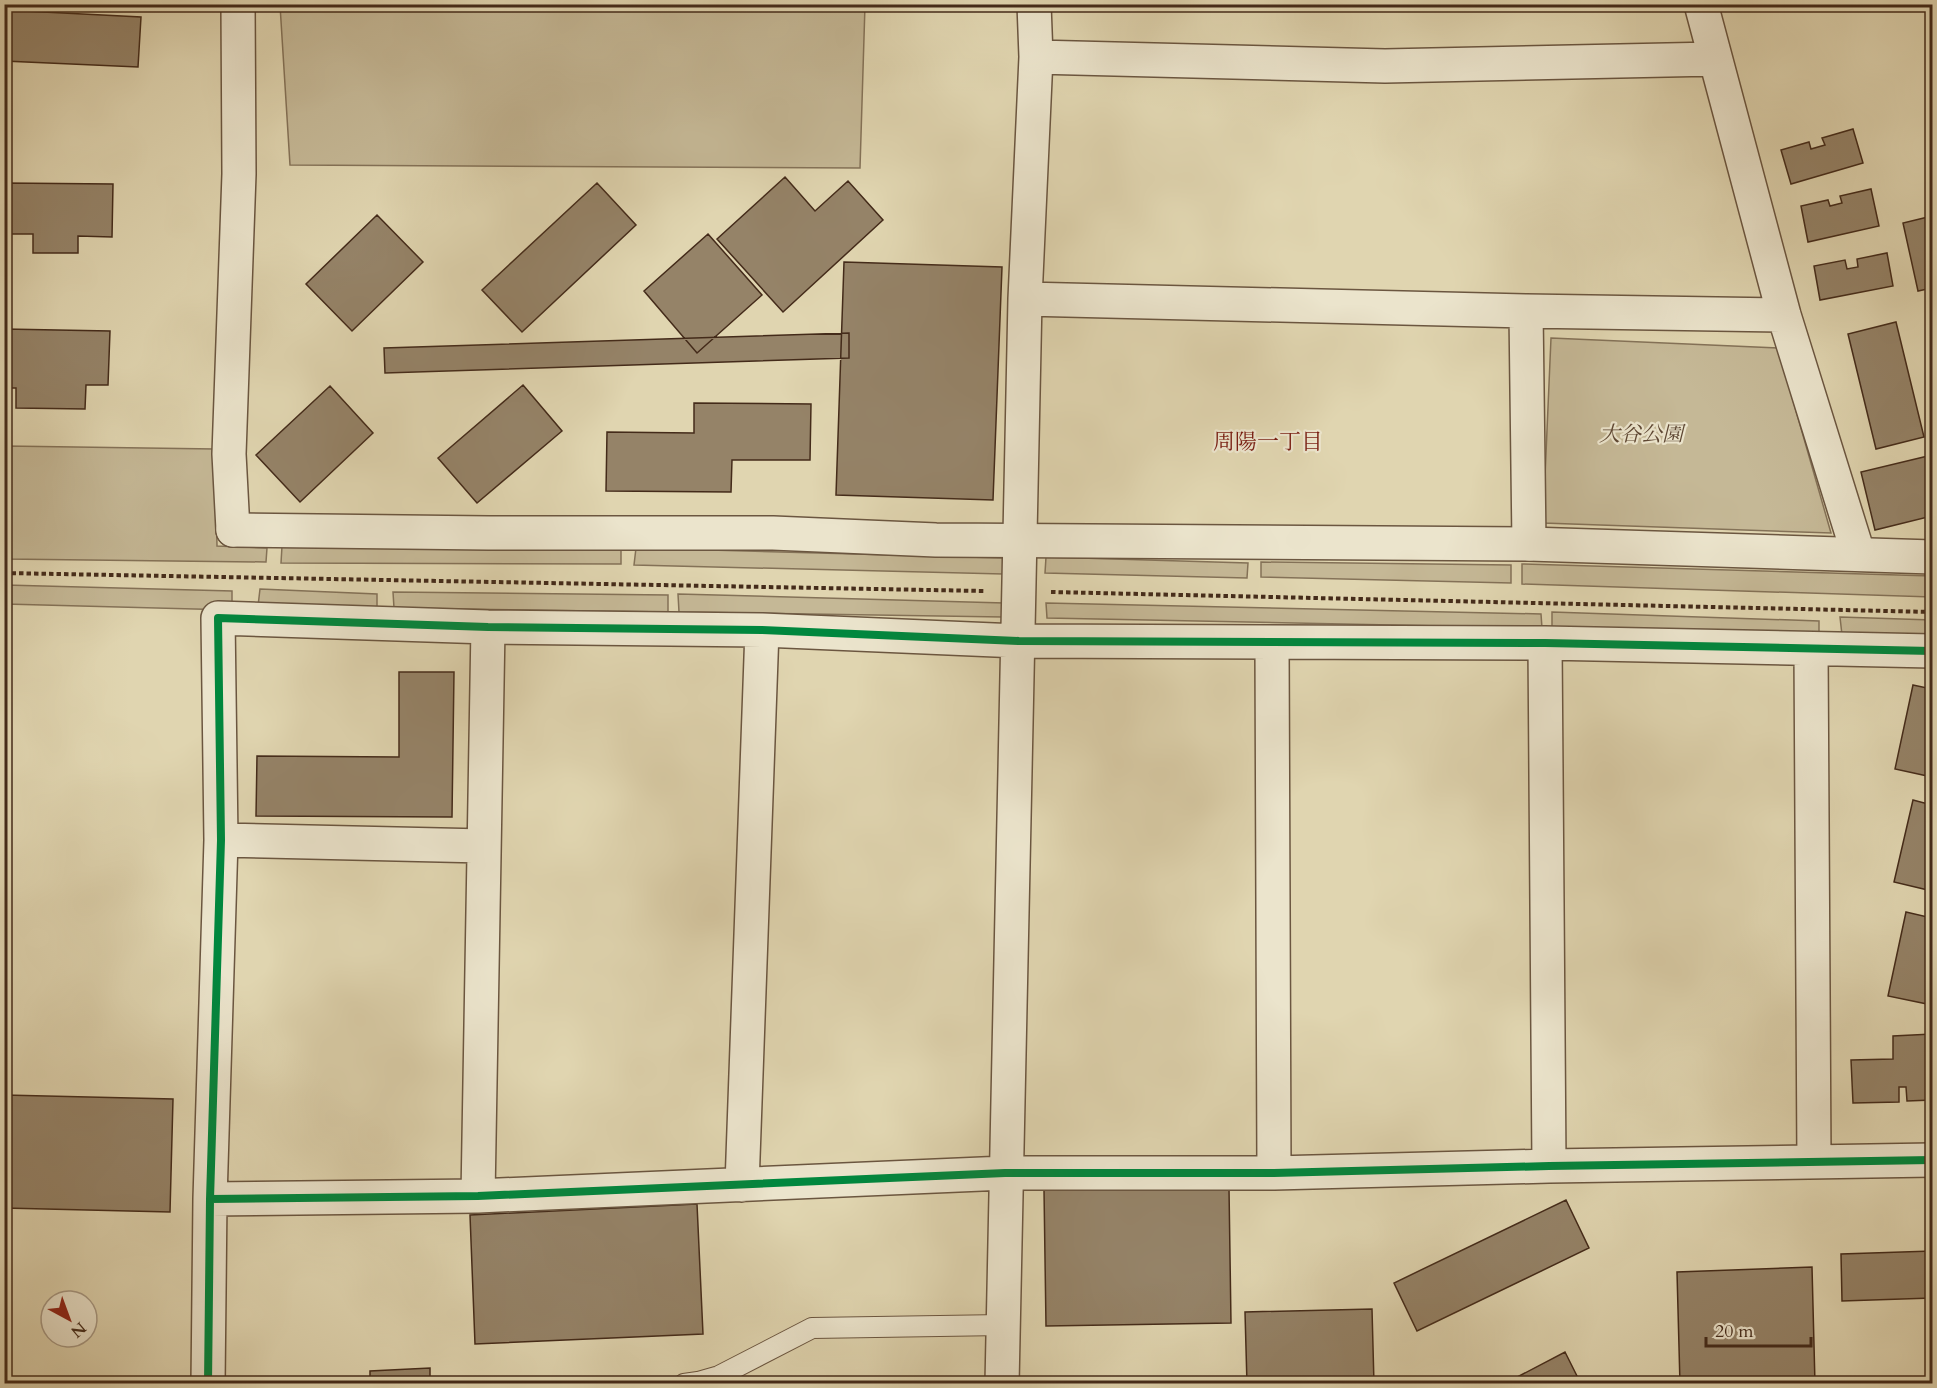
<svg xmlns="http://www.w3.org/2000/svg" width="1937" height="1388" viewBox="0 0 1937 1388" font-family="Cardo,'Noto Serif JP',serif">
<rect width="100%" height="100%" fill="#e0d5b0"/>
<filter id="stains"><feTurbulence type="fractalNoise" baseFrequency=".00333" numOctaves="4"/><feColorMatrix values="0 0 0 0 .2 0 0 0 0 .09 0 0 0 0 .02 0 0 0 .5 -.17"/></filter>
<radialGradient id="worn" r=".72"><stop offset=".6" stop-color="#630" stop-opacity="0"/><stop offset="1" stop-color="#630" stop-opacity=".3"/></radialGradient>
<path fill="#c5b896" stroke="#847258" stroke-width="1.5" d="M280 5H865L860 168 290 165Z
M1551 338 1778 348 1831 533 1543 523Z
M5 446 215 449 217 546 267 548 266 562 5 559Z
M282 546 621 548V564L281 563Z
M636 548 1004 558 1003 574 634 565Z
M1046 557 1248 563 1247 578 1045 573Z
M1261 562 1511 565V583L1261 577Z
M1522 564 1932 576V597L1522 584Z
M5 585 232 591V610L5 604Z
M260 589 377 594V608L258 606Z
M393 592 668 595V612L394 608Z
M678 594 1004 603 1003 617 679 612Z
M1046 603 1541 614 1542 628 1047 618Z
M1552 612 1819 621V636L1552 628Z
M1840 617 1932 620V638L1842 635Z"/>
<path fill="#958368" stroke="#442b1a" stroke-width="1.5" d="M4 10 141 17 138 67 4 61Z
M1853 129 1863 163 1791 184 1781 150 1809 142 1811 149 1825 145 1822 138Z
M785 177 815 211 848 181 883 220 783 312 717 239Z
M4 183 113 184 112 237 78 236V253H33V234H4Z
M597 183 636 225 522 332 482 290Z
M1871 189 1879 226 1808 242 1801 206 1828 200 1830 206 1842 203 1840 196Z
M377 215 423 262 352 331 306 284Z
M1932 216V288L1918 291 1903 223Z
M708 234 762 295 697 353 644 291Z
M1887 253 1893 286 1820 300 1814 266 1845 260 1847 269 1858 267 1857 259Z
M844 262 1002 267 993 500 836 495Z
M1896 322 1924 437 1876 449 1848 334Z
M4 329 110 331 108 385H86L85 409 16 408V388H4Z
M849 333V358L385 373 384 348Z
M523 385 562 431 477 503 438 458Z
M330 386 373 433 300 502 256 455Z
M694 403 811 404 810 460H732L731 492 606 491 607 432 694 433Z
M1932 455V516L1875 530 1861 472Z
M399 672H454L452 817 256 816 257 756 399 757Z
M1913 685 1932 689V777L1895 769Z
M1913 800 1932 805V891L1894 882Z
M1906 912 1932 918V1005L1888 996Z
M1932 1034V1100L1907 1101 1906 1087H1899V1102L1853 1103 1851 1060 1893 1059V1036Z
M4 1095 173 1099 170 1212 4 1208Z
M1229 1188 1231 1323 1046 1326 1044 1190Z
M1566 1200 1589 1248 1417 1331 1394 1283Z
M697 1204 703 1334 475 1344 470 1215Z
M1932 1251V1298L1842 1301 1841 1254Z
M1812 1267 1815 1384H1680L1677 1272Z
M1372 1309 1374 1384H1247L1245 1312Z
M1565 1352 1581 1384H1504Z
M430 1368V1384H370V1371Z
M886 1377H960V1384H886Z"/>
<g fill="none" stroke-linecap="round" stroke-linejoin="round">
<g stroke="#6b5640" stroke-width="22">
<path id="service" d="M684 1384 698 1382 719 1376 812 1328 1003 1325"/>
</g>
<g stroke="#6b5640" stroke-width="36">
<path id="minor" d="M1701 4 1784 315 1858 553
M1036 57 1385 66 1715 59
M1025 299 1526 311 1784 315
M1526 311 1529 544
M233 530 229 454 239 174 238 4
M1272 643 1274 1173
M1545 643 1549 1166
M1811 649 1814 1162
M221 840 484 846
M742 1185 762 630
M478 1196 488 627
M210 1199 478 1196 1005 1173H1274L1549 1166 1932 1160
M208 1384 210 1199 221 840 218 618 488 627 762 630 1019 641 1545 643 1932 651
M1002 1384 1025 299 1036 57 1034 4"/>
</g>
<g stroke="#6b5640" stroke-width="36">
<path id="tertiary" d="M233 530 489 533H773L936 540 1529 544 1932 557"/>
</g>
<path stroke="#442b1a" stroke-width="4" stroke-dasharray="4.5 3" stroke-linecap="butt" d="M4 573 984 591
M1051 592 1932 612"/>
<use href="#service" stroke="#ebe4cc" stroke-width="20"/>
<use href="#minor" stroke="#ebe4cc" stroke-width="33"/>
<use href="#tertiary" stroke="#ebe4cc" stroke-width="33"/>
<g stroke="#ebe4cc" stroke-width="11">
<path id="cycleway" d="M210 1199 478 1196 1005 1173H1274L1549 1166 1932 1160
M208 1384 210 1199 221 840 218 618 488 627 762 630 1019 641 1545 643 1932 651"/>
</g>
<use href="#cycleway" stroke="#00873e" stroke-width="8"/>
</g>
<g text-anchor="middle" stroke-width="4.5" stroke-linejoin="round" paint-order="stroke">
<g font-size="21" font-style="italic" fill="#5e4733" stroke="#ebe4cc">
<text x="1641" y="441">大谷公園</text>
</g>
<g font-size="22" fill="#7a1f14" stroke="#ebe4cc">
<text x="1268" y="449">周陽一丁目</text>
</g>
</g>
<rect width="1937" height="1388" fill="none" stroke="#e0d5b0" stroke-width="24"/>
<rect x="6" y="6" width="1925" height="1376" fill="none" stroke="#442b1a" stroke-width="3"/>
<rect x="12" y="12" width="1913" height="1364" fill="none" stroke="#442b1a" stroke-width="1.5"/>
<g transform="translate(69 1319) rotate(139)"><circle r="28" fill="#ebe4cc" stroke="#a89a85" stroke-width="1.5"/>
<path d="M0-4.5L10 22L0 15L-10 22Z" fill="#8f2418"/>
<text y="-9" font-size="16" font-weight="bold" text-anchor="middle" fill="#442b1a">N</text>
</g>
<path d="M1706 1337v9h105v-9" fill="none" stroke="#442b1a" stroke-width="3"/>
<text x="1715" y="1337" font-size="18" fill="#442b1a" stroke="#ebe4cc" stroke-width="4.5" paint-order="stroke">20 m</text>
<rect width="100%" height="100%" filter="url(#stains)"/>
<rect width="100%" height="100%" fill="url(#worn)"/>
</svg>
